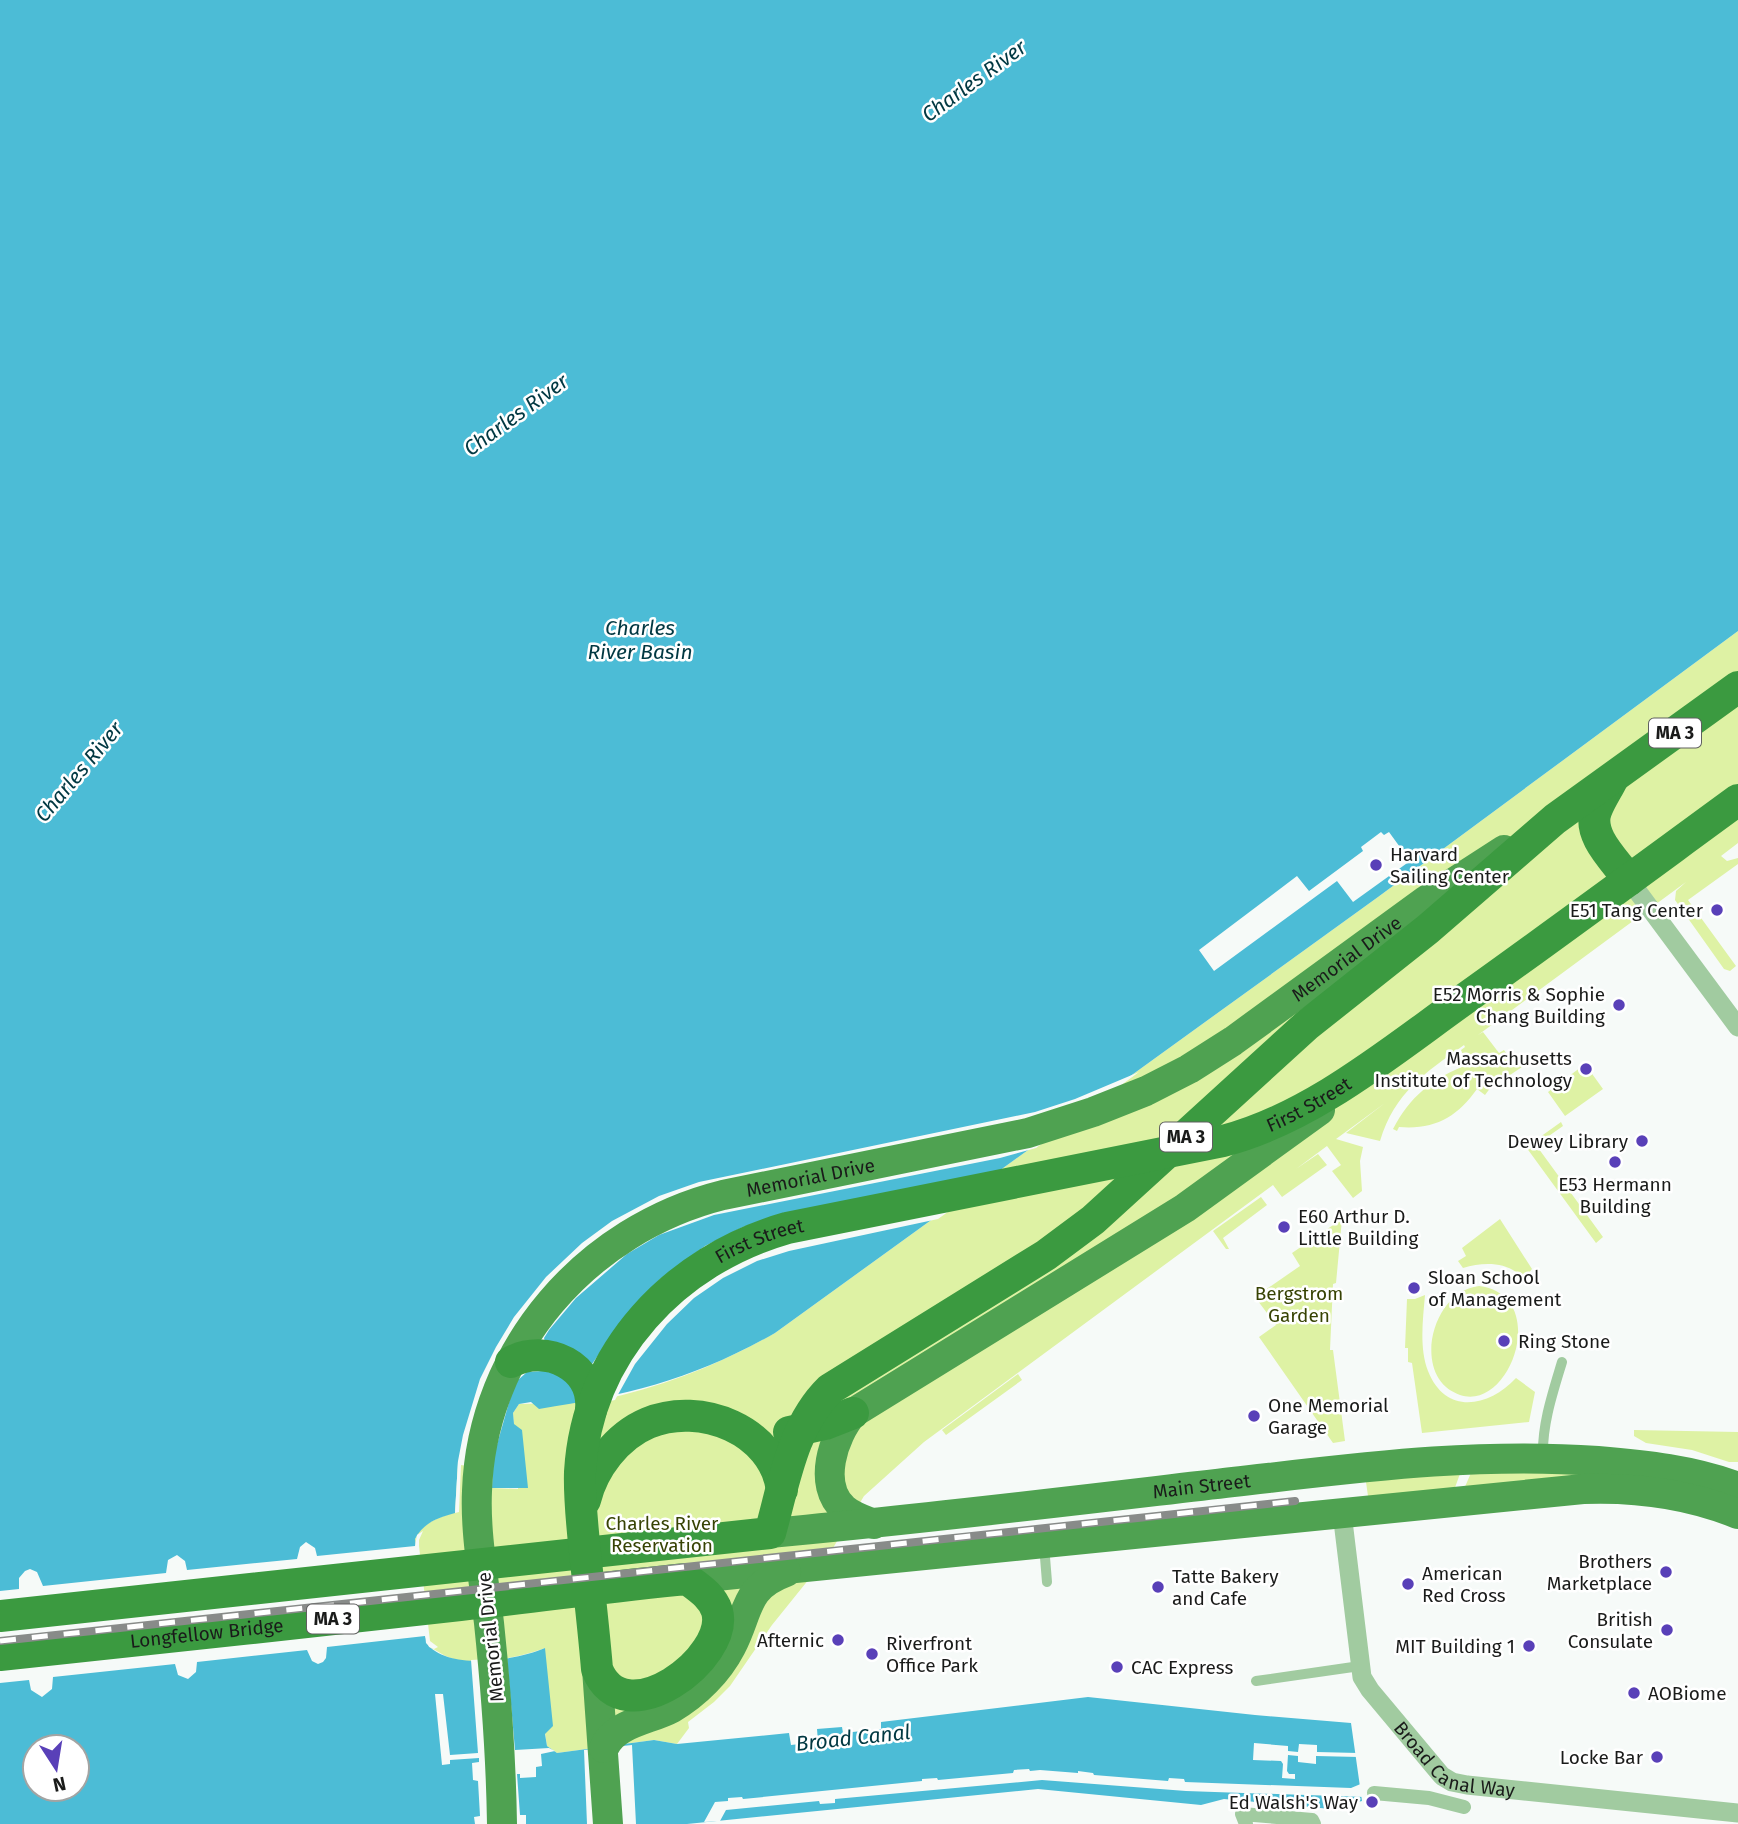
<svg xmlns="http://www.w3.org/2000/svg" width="1738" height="1824" viewBox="0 0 1738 1824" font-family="'Fira Sans',sans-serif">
<rect width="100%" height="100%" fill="#f6faf8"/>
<path fill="#def2a4" d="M1738 631V843L1721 856 1727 861 1738 858V864L1688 900 1736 966 1730 971 1724 969 1675 900 1676 891 1686 882 1478 1035 1483 1032 1499 1053 1504 1050 1511 1060 1515 1058 1522 1067 1501 1081 1497 1079 1485 1095 1477 1089C1457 1117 1435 1130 1399 1127L1397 1131 1393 1129C1410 1097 1432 1078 1467 1065L1461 1050 1465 1047 1464 1045C1425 1073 1395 1092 1380 1141L1346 1133 1385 1103 1336 1139 1363 1147 1360 1161 1362 1191 1353 1198 1332 1171 1341 1165 1327 1146 1296 1169 1318 1154 1327 1165 1282 1197 1273 1185 924 1442 864 1496 830 1553 772 1625 730 1686 714 1702 688 1722 689 1728 677 1744 654 1740 557 1753 547 1746 545 1733V1648C521 1657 479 1666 454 1659 445 1657 438 1651 429 1647L415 1539C423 1522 438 1518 455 1512L458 1461 494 1467 493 1488 518 1489 513 1413 519 1404C546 1403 574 1404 600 1400 662 1388 720 1364 775 1333L1378 897Z
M1585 1064 1603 1089 1565 1116 1548 1092Z
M1561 1122 1563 1126 1536 1145 1603 1237 1596 1243 1526 1147Z
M1261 1197 1267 1205 1223 1238 1229 1249H1226L1213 1231Z
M1342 1219 1336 1283 1333 1284 1330 1350H1333L1345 1441 1333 1443 1259 1337 1276 1325 1255 1297 1300 1266 1292 1253Z
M1500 1219 1532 1269 1524 1279C1508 1261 1484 1262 1463 1268L1458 1261 1466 1256 1462 1248Z
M1479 1286C1551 1295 1511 1412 1460 1395 1452 1392 1444 1387 1439 1379 1419 1348 1440 1290 1479 1286Z
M1425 1295C1423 1319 1419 1348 1428 1371 1446 1416 1489 1407 1516 1378L1535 1392 1529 1422 1422 1433 1412 1363 1408 1362V1348H1405L1407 1299H1415Z
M1018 1374 1022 1380 946 1435 942 1430Z
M1634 1430 1738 1432V1462H1729L1692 1450 1646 1443 1634 1436Z
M1474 1466 1662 1477 1464 1489Z
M1461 1471 1453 1493 1369 1503 1365 1475Z"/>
<path fill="#4cbcd6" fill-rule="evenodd" d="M0 0H1738V631L1378 897 775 1333C694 1379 630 1395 539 1409L531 1402 519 1404 513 1413 514 1424 522 1430 528 1488H492L493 1467 458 1461 455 1513C438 1518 424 1522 415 1539L426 1643C448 1671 515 1661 545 1648L553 1726 545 1734 547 1746 557 1753 654 1740 677 1744 789 1733 791 1745 818 1742 817 1729 842 1727 843 1733 881 1729V1722L1088 1697 1255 1715 1351 1723 1362 1801 1331 1809 1224 1799 1201 1805 1038 1789 687 1824H0ZM35 1747H77V1789H35Z"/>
<path fill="#f6faf8" d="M1381 832 1384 835 1389 832 1410 861 1353 902 1337 881 1214 971 1199 950 1297 876 1309 891 1363 851 1361 847Z
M1139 1072 1036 1148 1000 1158 714 1215 659 1235 627 1254 576 1298 549 1330 544 1338 545 1342 592 1364 623 1320 660 1279 705 1246 743 1227 770 1218 1006 1170 938 1219 789 1251 757 1261 723 1278 694 1298 667 1324 635 1364 615 1400 598 1404 578 1396 559 1370 527 1372 518 1380 512 1392 490 1469 461 1465 459 1512 455 1513 458 1461 463 1435 480 1379 496 1347 514 1317 546 1277 582 1243 612 1221 659 1196 699 1182 1035 1112 1075 1099Z
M423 1531 419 1540V1546L430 1641 438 1647 434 1649 429 1647 425 1636 327 1647 326 1658 323 1662 318 1664 312 1661 307 1650 197 1662 196 1672 188 1679 178 1675 175 1664 53 1677 52 1689 42 1697 31 1690 29 1680 0 1683V1591L19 1589V1578L25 1571 30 1569 37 1572 43 1586 166 1573 168 1560 177 1555 185 1561 187 1570 297 1559 300 1547 306 1542 315 1548 317 1556 415 1546 417 1535Z
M507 1658 515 1750 549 1748 555 1751 541 1754 542 1766 536 1767V1777L520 1778V1774H517L520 1815H526V1824H475L474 1817 480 1816 478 1781 473 1780 472 1763 479 1762V1758L450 1760V1764L442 1765 435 1694H443L450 1755 478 1753 471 1660Z
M1254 1743 1288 1746V1751L1298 1752 1299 1744 1317 1745V1752L1358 1753 1359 1757 1316 1756V1764L1298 1762V1756L1288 1755 1287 1771 1289 1774H1295V1779L1282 1778 1283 1764 1281 1761 1253 1760Z
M632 1745 636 1824H587L584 1750Z
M1029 1769 1030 1771 1040 1770 1078 1773V1771L1093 1773 1094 1775 1168 1781 1169 1778 1184 1779 1185 1782 1351 1788 1363 1783 1365 1797 1186 1791 1042 1780 835 1799V1803L820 1804 819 1801 726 1810 720 1821 704 1822 715 1802 728 1801V1798L742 1797 743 1799 922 1781V1779L937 1778 938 1780 1013 1773 1014 1770Z"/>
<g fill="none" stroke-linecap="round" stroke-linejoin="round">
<path stroke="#a1cba0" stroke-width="10" d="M1543 1456C1542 1424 1553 1392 1562 1362
M1044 1545 1047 1582
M1256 1681 1360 1666"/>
<path stroke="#a1cba0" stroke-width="14" d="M1374 1793 1429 1798 1464 1807
M1246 1824 1242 1814 1312 1820 1314 1824"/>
<g stroke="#a1cba0" stroke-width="19">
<path d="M1629 880 1738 1027"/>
<path id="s1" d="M1342 1513 1362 1677 1370 1690 1442 1776 1452 1782 1467 1785 1738 1813"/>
</g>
<g stroke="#4fa251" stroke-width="30">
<path d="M874 1524C864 1520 852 1516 844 1509 817 1485 833 1436 853 1413L1185 1208 1320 1110"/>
<path id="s2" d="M770 1533C925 1519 1079 1500 1233 1482 1357 1468 1473 1452 1598 1461 1645 1465 1693 1470 1738 1487"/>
<path d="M687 1579 1583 1489C1636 1487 1689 1494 1738 1514"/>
<path d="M597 1669 608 1824"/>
<path d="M604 1748C614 1723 650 1720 672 1708 696 1694 718 1672 731 1647 750 1611 743 1588 786 1572"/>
<path id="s3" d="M502 1824C501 1757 496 1690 489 1623 484 1580 475 1534 477 1491 482 1348 587 1229 723 1195L1028 1133 1093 1112 1146 1091 1189 1069 1233 1041 1425 901 1504 850"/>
</g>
<g stroke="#3b9a40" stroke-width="32">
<path d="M1612 780C1607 790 1600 800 1596 811 1587 836 1616 861 1629 880"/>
<path d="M511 1362C546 1343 595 1366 591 1410"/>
<path d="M789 1432 825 1424 853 1413"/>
<path d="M585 1500C593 1468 617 1436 648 1423 700 1401 774 1430 782 1490"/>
<path d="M0 1616 770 1533C784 1484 792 1426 830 1389L1046 1255 1093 1220 1307 1025 1428 929 1555 819 1738 687"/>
<path id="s4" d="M0 1655C153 1638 307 1623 460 1605 536 1597 612 1586 687 1579 699 1588 712 1596 717 1611 730 1658 623 1737 597 1669 594 1633 590 1598 586 1562 583 1532 579 1502 580 1472 587 1352 675 1260 787 1228L1223 1141C1309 1119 1388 1054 1459 1003 1553 936 1645 868 1738 800"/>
</g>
<g stroke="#888b89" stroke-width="8">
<path id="rail" d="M0 1641 1295 1501"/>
</g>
<use href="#rail" stroke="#fff" stroke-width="5" stroke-dasharray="16" stroke-linecap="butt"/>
</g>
<g fill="#5940b8" stroke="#fff" stroke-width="2.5">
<circle cx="1376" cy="865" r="7"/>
<circle cx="1717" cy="910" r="7"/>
<circle cx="1619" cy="1005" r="7"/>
<circle cx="1586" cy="1069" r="7"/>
<circle cx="1642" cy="1141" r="7"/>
<circle cx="1615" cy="1162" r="7"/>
<circle cx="1284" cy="1227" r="7"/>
<circle cx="1414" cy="1288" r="7"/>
<circle cx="1504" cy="1341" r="7"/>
<circle cx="1254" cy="1416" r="7"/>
<circle cx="1666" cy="1572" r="7"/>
<circle cx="1408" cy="1584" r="7"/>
<circle cx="1158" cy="1587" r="7"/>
<circle cx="1667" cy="1630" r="7"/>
<circle cx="838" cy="1640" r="7"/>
<circle cx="1529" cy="1646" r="7"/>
<circle cx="872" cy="1654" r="7"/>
<circle cx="1117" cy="1667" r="7"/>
<circle cx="1634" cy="1693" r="7"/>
<circle cx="1657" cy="1757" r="7"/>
<circle cx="1372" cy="1802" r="7"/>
</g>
<g text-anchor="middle" stroke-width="5" stroke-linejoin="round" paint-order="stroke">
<g fill="#fff" stroke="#5f5f5f" stroke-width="2">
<rect x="1649" y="718.5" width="52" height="29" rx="5"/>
<rect x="1160" y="1122.5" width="52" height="29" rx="5"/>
<rect x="307" y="1604.5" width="52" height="29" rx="5"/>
</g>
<g font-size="18" font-weight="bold" fill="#1a1b1a">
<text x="1675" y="739">MA 3</text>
<text x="1186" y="1143">MA 3</text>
<text x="333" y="1625">MA 3</text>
</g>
<g font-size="19" fill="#1a1b1a" stroke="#fff" text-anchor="start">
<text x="1390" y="861">Harvard<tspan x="1390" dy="22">Sailing Center</tspan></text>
<text x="1703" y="917" text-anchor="end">E51 Tang Center</text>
<text x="1605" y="1001" text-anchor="end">E52 Morris &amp; Sophie<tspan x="1605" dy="22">Chang Building</tspan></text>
<text x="1572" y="1065" text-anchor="end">Massachusetts<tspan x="1572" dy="22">Institute of Technology</tspan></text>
<text x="1628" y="1148" text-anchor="end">Dewey Library</text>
<text x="1615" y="1191" text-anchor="middle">E53 Hermann<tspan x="1615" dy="22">Building</tspan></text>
<text x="1298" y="1223">E60 Arthur D.<tspan x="1298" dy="22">Little Building</tspan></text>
<text x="1428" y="1284">Sloan School<tspan x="1428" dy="22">of Management</tspan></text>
<text x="1518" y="1348">Ring Stone</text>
<text x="1268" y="1412">One Memorial<tspan x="1268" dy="22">Garage</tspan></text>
<text x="1652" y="1568" text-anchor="end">Brothers<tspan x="1652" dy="22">Marketplace</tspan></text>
<text x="1422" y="1580">American<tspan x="1422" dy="22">Red Cross</tspan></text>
<text x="1172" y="1583">Tatte Bakery<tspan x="1172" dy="22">and Cafe</tspan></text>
<text x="1653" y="1626" text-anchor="end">British<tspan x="1653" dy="22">Consulate</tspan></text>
<text x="824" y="1647" text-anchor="end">Afternic</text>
<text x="886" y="1650">Riverfront<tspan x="886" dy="22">Office Park</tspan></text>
<text x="1515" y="1653" text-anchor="end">MIT Building 1</text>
<text x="1131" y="1674">CAC Express</text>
<text x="1648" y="1700">AOBiome</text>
<text x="1643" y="1764" text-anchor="end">Locke Bar</text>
<text x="1358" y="1809" text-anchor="end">Ed Walsh's Way</text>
</g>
<g font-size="19" fill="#1a1b1a" stroke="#fff">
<text dy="7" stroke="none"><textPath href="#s3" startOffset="1424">Memorial Drive</textPath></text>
<text dy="7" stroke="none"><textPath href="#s4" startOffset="1992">First Street</textPath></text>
<text dy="7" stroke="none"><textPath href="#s3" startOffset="836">Memorial Drive</textPath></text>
<text dy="7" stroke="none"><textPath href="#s4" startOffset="1424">First Street</textPath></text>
<text dy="7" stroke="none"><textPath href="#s2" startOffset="434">Main Street</textPath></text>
<text dy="7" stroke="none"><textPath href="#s4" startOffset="208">Longfellow Bridge</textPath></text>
<text transform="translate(490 1637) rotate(-96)" y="7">Memorial Drive</text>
<text dy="7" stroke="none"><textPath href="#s1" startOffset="296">Broad Canal Way</textPath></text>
</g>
<g font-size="19" fill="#374304" stroke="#fff">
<text x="1299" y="1300">Bergstrom<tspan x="1299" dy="22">Garden</tspan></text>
<text x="662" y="1530">Charles River<tspan x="662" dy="22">Reservation</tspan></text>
</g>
<g font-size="21" font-style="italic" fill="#013842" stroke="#fff">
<text transform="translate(974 81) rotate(-36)" y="7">Charles River</text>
<text transform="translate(516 415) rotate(-36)" y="7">Charles River</text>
<text x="640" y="635">Charles<tspan x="640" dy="24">River Basin</tspan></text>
<text transform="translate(79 772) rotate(-50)" y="7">Charles River</text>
<text transform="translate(853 1738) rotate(-6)" y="7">Broad Canal</text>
</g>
</g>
<g transform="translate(56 1768) rotate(168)"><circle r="33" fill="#ffffff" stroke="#a3a4a3" stroke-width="2"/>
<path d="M0-5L12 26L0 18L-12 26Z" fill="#5940b8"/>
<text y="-10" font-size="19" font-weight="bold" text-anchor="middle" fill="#1a1b1a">N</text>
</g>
</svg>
